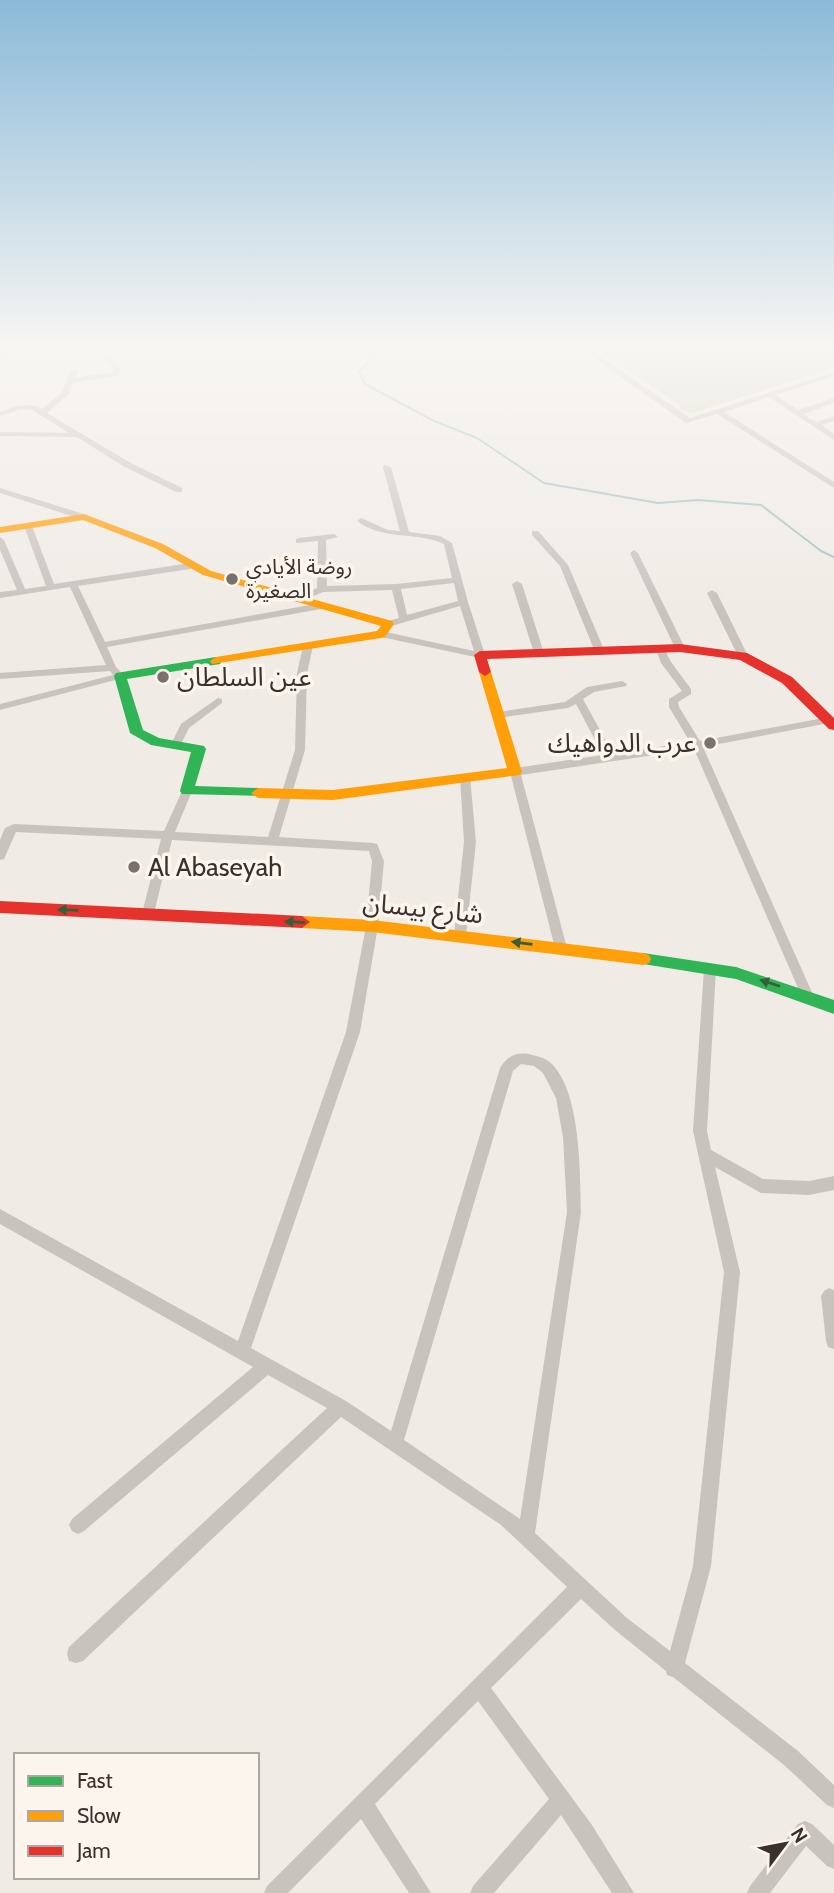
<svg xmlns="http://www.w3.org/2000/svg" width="834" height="1893" viewBox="0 0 834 1893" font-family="Cabin,'Noto Sans Arabic',sans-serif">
<rect width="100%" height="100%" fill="#f0ebe5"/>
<path fill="#d1d6bf" d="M592 346H830L834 349V368L692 413 679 409 680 405Z"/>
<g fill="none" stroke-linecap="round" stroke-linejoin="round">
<path stroke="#a1c2c1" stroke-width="2" d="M384 346 359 372 365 384 434 421 477 438 544 483 658 503 698 500 761 505 821 551 834 557"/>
<path fill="#c9c3be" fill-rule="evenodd" d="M28 346H44L0 356V352Z
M577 346H585L690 418 834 372V376L776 395 798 410 834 398V403L803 414 816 422 834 416V421L821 425 834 434V440L769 397 724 412 834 482V488L717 414 686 423Z
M108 357 122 370 117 376 73 383 68 395 47 413 129 462 182 488V492H176L123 466 77 437 0 436V432L69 433 32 410 22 409 0 416V412C14 407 28 401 42 409L62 392 71 369 78 371 75 378 112 372 114 370 104 359Z
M384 465 391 467 409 532 440 536 452 543 468 602 485 655 483 657 480 658 381 637 376 634 381 631 474 651 460 606 388 627 385 626V622L399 618 392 590 323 592 302 601H296L294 599 317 588 318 541 296 543V539L299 538 334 534 338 537 326 540 327 586 396 584 452 578 444 544C416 531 384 541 357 521L361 518 388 530 400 531 383 467ZM454 583 458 601 407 615 401 589Z
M0 488 87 515 88 517 81 519 0 493Z
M28 523 32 526 54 584 190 563 194 566 190 569 78 586 105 642 321 603 326 606 321 609 107 647 116 667 125 676 123 678 0 710V704L113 675 110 671 0 679V673L106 665 70 587 0 598V592L17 590 0 550V537L4 540 25 589 46 586 24 526Z
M532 531H538L568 565 605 652 603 654H597L595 652 560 566 532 535Z
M634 550 638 553 685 648 683 650 680 651 675 648 630 553Z
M517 581 522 584 544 653 542 655 539 656 534 653 512 584Z
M712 590 717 593 748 656 746 658H740L738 656 707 593Z
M308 643 313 646 307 673 305 750 279 837 373 843 377 844 384 861 378 926 360 1032 251 1348 346 1401 391 1431 500 1068C508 1055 518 1051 532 1055 539 1056 547 1059 552 1064 581 1094 580 1172 581 1212L535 1533 627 1618 670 1651 693 1566 724 1272 693 1131 704 969 706 965H714L716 969 707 1131 711 1150 763 1179 809 1181 834 1176V1190L809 1195 761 1193 715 1167 740 1272 711 1566 685 1663 798 1751 834 1785V1808L827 1805 784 1765 673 1677 667 1675 666 1671 615 1630 581 1599 491 1688 592 1825 634 1893H612L561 1815 494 1893H470L473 1886 549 1799 478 1701 375 1804 431 1893H409L361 1819 288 1893H264L267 1886 567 1587 501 1525 341 1417 83 1661 76 1663 69 1661 67 1654 69 1647 327 1408 268 1375 84 1531 78 1534 72 1531 69 1525 72 1519 253 1367 0 1224V1209L238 1341 346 1032 366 926 372 861 369 851 172 840 154 913 148 918 142 913 161 839 16 832 4 859 0 860V840L5 828 14 824 164 831 182 791 187 787 192 791 175 832 268 837 295 750 297 673 303 646ZM521 1064 534 1066 543 1073 556 1098 563 1137 567 1212 520 1519 404 1440 513 1071Z
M661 647 664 648 671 662 691 689V694L678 702 679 707 700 741 829 717 834 720 829 723 703 747 814 997 812 1001H804L802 997 694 749 521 775 567 948 565 951H557L555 948 510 772 515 768 603 755 576 704 568 708 498 718 493 715 498 712 565 702 587 687 622 681 627 684 626 686 594 692 583 699 613 754 690 742 669 707V699L682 691 661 663 656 650Z
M218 698 222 699V703L189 728 180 746H172L171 744 181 724Z
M465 773 470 777 476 842 466 935 464 938H456L454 935 464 842 460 777Z
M829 1288 834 1290V1349L828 1347 826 1341 821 1296 824 1291Z
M805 1821 812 1824 834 1845V1869L827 1866 806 1846 770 1893H747L750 1886 798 1824Z"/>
<path fill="#30b455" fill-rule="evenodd" d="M216 657 222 661 220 664 127 679 143 730 159 738 204 746 206 749 195 786 258 788 263 790 265 793 263 796 182 794 180 791 191 752 151 745 130 733 114 676 116 673Z
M643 953 736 967 834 1000V1014L736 979 637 963 635 959 637 955Z"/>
<path fill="#ff9f0a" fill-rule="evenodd" d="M84 514 163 544 211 571 392 621 394 624 385 637 381 638 212 664 210 661 216 657 377 631 381 626 203 575 155 548 83 520 0 533V527Z
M485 668 491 672 522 772 520 775 333 800 258 798 251 793 258 788 333 790 507 768 479 672Z
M302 916 372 920 643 953 649 955 651 959 649 963 643 965 372 932 302 928 294 922Z"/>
<path fill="#e5322d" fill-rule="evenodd" d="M680 644 747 653 792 677 834 718V730L829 729 782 683 740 660 680 652 487 659 491 672 485 676 479 672 474 655 480 651Z
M0 901 302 916 310 922 302 928 0 913Z"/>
</g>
<defs><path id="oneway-solid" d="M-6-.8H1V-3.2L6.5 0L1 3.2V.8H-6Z" transform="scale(1.75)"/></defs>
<g fill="#375e3a">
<use href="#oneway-solid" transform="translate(68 910) rotate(-178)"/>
<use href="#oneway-solid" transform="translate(295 922) rotate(-177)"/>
<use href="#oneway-solid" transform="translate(522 943) rotate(-173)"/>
<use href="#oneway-solid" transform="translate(770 983) rotate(-162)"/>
</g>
<linearGradient id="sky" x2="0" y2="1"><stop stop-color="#8bbad8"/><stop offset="0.57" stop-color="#f8f6f3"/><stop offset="1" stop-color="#f8f6f3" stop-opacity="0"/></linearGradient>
<rect width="834" height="611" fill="url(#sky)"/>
<g fill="#7a716c" stroke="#fbf5ee" stroke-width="2.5">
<circle cx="232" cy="579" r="7"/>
<circle cx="163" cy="677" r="7"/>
<circle cx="710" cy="743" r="7"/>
<circle cx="134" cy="867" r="7"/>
</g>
<g text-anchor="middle" stroke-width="7" stroke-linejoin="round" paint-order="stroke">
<g font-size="21" fill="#3b302b" stroke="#fbf5ee" text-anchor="start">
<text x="246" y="574">روضة الأيادي<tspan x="246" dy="24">الصغيرة</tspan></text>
</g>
<g font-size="26" fill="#3b302b" stroke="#fbf5ee" text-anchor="start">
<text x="177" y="686">عين السلطان</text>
<text x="696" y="752" text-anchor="end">عرب الدواهيك</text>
<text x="148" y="876">Al Abaseyah</text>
</g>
<g font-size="26" fill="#3b302b" stroke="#fbf5ee">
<text transform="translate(423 908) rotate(6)" y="9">شارع بيسان</text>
</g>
</g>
<rect x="14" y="1753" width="245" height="126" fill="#fbf5ee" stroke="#aea6a0" stroke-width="2"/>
<rect x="28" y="1776" width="35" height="10" fill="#30b455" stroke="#aea6a0" stroke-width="2"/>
<text x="77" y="1788" font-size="21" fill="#3b302b">Fast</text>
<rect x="28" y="1811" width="35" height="10" fill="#ff9f0a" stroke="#aea6a0" stroke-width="2"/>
<text x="77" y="1823" font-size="21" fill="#3b302b">Slow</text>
<rect x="28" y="1846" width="35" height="10" fill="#e5322d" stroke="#aea6a0" stroke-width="2"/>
<text x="77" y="1858" font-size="21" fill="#3b302b">Jam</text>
<g transform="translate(785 1844) rotate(58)" stroke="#fbf5ee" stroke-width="5" paint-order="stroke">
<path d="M0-5L12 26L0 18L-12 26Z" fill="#3b302b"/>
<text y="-10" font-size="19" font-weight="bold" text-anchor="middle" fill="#3b302b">N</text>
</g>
</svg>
